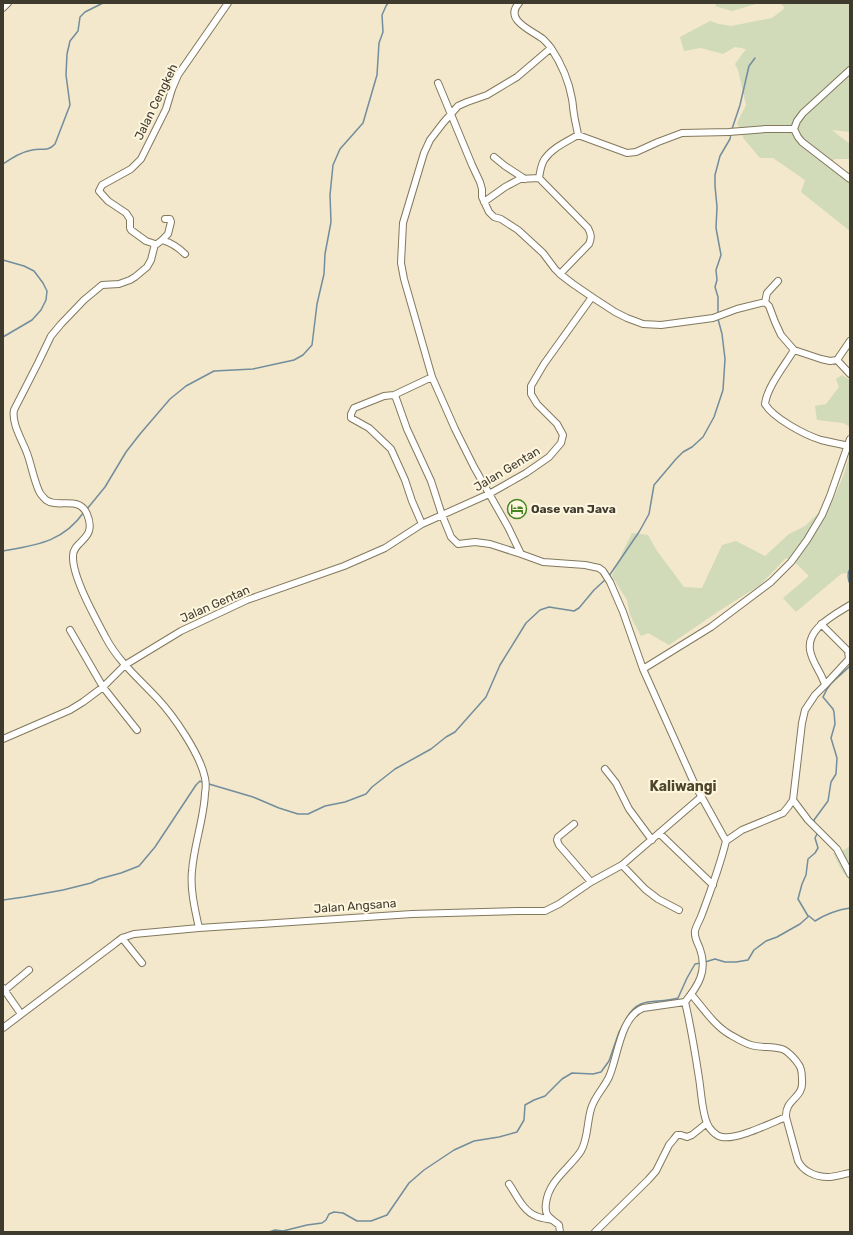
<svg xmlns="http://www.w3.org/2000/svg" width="853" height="1235" viewBox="0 0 853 1235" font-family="Rubik,sans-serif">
<rect width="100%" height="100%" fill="#f3e8cb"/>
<path fill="#d1dab9" d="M717 3H767L756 4 732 11 715 6Z
M780 3H850V132L832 130 850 144V159H834L833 162 850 176V231L801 192 805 180 773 158H760L744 139 737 123 746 105 738 70 735 64 746 49 735 47 723 54 701 48 684 51 680 37 710 21 719 24 731 26 772 18 785 8Z
M842 375 850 380V427L843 423 817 420 815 406 826 404 839 387 836 379Z
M850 453V572L841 574 796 612 783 598 809 576 798 565 786 558 760 585 719 611 669 645 648 633 641 636 630 615 627 600 612 576 625 547 632 533 648 535 657 551 684 587 702 588 722 545 736 541 765 556 789 534 805 526 834 498 844 474Z
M850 846V881L842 871 833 853 844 850Z"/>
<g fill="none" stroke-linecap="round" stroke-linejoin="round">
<path stroke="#728d9c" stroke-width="1.5" d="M732 129 740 105 749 66 755 58
M3 164C12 158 21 152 32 150 41 148 48 152 55 144L70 105 66 75 67 54 70 41 78 31 80 17 85 12 103 3
M3 260 24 266 34 271 43 283 47 291 46 300 41 310 32 320 3 337
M718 313V297L715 287 717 280 716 270 721 255 716 228 717 207 715 186V175L720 156 730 139 731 133
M87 509 105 487 126 452 140 434 170 399 186 386 214 371 253 369 294 360 303 355 312 345 317 304 324 274 325 254 331 222 330 195 333 165 340 149 363 123 377 75 379 43 383 32 382 15 386 6 388 3
M3 551C37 545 63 542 84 512
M850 569C847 573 848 580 850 584
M609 576 639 532 649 514 654 485 676 459 683 452 692 447 703 437 714 417 723 390 725 359 722 334 718 319
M209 784 253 797 279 808 298 814H308L325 806 345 802 366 794 372 787 395 769 431 749 446 737 455 732 486 697 500 665 526 623 540 610 549 607 574 611 579 608 594 590 606 579
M815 824 814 820 828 801 831 782 836 774 837 758 831 738 835 724 834 712 833 709 823 697C829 682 839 677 850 666
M3 900 24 897 63 890 91 883 99 879 121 873 139 866 155 847 196 785 200 781 203 783
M808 916 798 899 802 884 806 875 808 859 815 853 818 848 815 838 817 834
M705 962 715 959 725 962H736L748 960 754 950 766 941 777 937 800 924 809 916 815 921C826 914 836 910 850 908
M626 1019C640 994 656 1005 678 998L687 978 695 964 701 963
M269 1232 275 1230 283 1231 307 1225 322 1223 326 1220 329 1214 334 1212 343 1213 357 1221H371L387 1215 409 1183 424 1170 454 1150 474 1141 499 1137 517 1132 524 1120 525 1105 534 1100 545 1096 562 1079 572 1073 593 1074 601 1072 609 1061 619 1032 623 1025"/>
<g stroke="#82785d" stroke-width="8">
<path id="minor" d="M3 8 8 3
M551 48 517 77 487 95 467 102 458 106 443 123 430 140 424 153 403 223 401 263 404 279 432 377 455 429 474 467 508 527 521 554 543 562 585 565 599 568 603 571 610 582 623 612 643 669
M850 70 803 113 797 121 794 129 798 137 802 142 850 179
M438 83 472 165 480 182 482 189V197L489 212 494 217 501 219 518 230 543 253 555 269 560 274
M578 135 627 153 636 152 658 142 682 133 729 132 766 129H794
M494 157 505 166 525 179
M484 202 505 187 520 179 539 178
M162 240 168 234 171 222 170 219H165
M155 244 151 260 147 267 135 277 130 280 119 284 102 285 84 300 61 324 51 336 38 363 14 410C11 424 24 443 28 456 32 468 34 480 39 491 40 494 44 498 46 500 58 509 79 495 87 514 98 540 73 540 73 556 72 577 96 619 106 638 118 661 139 679 157 698 174 716 200 754 205 778 206 783 206 788 205 793 204 819 194 844 192 871 190 889 195 910 199 928
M155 244 146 241 131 230 130 228V219L126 213 108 201 99 191 102 185 131 169 141 159 166 109 172 89 178 75 228 3
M155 244H157L162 240C172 243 178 247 185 254
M592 297 615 312 627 318 643 324 661 325 713 318 737 309 765 302 769 306 775 322 781 335 794 350 821 359 830 361 837 360
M765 302 767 293 778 281
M850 341 837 360 850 374
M794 350C785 365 767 387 765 404 773 418 805 435 821 440 830 442 839 444 849 446
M394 395 432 377
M422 524 412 501 405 480 391 449 369 428 351 418V414L354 408 384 396 394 395 396 398 407 429 431 481 442 515 451 537 458 544 475 542 490 544 521 554
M821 624 848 651 849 659 825 685
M70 630 103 687 137 730
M3 739 70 710 83 702 103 687 125 665 181 631 247 600 344 566 385 548 422 524 489 494 526 473 549 457 561 443 563 435 557 424 537 404 531 394V386L544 364 592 297 573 284 560 274 589 244C592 237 591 234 588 228L539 178C540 172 541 165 544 160 552 148 566 142 578 135 577 128 575 122 574 114 573 109 573 104 572 99 569 82 561 63 551 48 549 45 546 42 543 39 533 31 503 20 519 3
M605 769 616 783 629 809 652 840
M793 800 808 820 837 849 850 874
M574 824 558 837 557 840 559 845 591 882
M659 833 713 885
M726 841 742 830 783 813 788 807 793 800 802 723 805 710 815 695 825 685C822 674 814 665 811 654 803 630 834 615 850 605
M622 865 645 889 658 899 679 910
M122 938 142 963
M3 988 21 1014
M5 990 29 970
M691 994C703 1008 714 1025 729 1034 736 1038 744 1043 751 1045 761 1048 772 1046 782 1049 788 1051 796 1060 799 1065 802 1069 802 1076 802 1080 804 1099 785 1098 786 1117L798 1161C803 1171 815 1177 828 1177 835 1177 843 1174 850 1173
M685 1002C691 1027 695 1052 699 1078 701 1090 702 1112 707 1123 709 1129 716 1136 722 1137 737 1140 771 1123 786 1117
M3 1028 113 945 122 938 134 934 199 928 412 914 517 911H545L559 904 591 882 622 865 701 797
M509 1184C516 1194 523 1211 536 1216 540 1218 547 1219 552 1220
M560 1232 559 1225C550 1218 544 1216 546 1203 549 1180 569 1169 581 1151 588 1139 587 1122 591 1109 594 1097 604 1088 609 1077 618 1057 620 1017 643 1008L685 1002C698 986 708 971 700 949 698 943 694 938 695 931 696 926 700 920 702 914 711 890 720 866 726 841L695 785 643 669 711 627 771 582 791 562 807 540 822 515 830 496 850 439
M595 1232 648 1180 656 1171 669 1145 674 1139 677 1135H681L687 1137 692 1135 707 1123"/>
</g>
<use href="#minor" stroke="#fff" stroke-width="6"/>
</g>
<defs>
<g id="hotel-ring" transform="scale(1)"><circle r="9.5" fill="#fef6de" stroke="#478423" stroke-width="1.5"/><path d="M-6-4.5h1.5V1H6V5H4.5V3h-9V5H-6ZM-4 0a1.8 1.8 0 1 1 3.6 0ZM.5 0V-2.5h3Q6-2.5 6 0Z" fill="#478423"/></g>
</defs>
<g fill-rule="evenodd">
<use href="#hotel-ring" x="517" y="509"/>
</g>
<g text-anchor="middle" stroke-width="4" stroke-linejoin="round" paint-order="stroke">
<g font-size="12" fill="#3e3a2e" stroke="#fef6de">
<text transform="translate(156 102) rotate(-64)" y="4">Jalan Cengkeh</text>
<text transform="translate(507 469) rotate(-31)" y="4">Jalan Gentan</text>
<text transform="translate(215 604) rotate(-24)" y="4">Jalan Gentan</text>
<text transform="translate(355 906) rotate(-4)" y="4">Jalan Angsana</text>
</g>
<g font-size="12" font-weight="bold" fill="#3e3a2e" stroke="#fef6de" text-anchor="start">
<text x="531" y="513">Oase van Java</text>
</g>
<g font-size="14" font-weight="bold" fill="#4e452c" stroke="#fef6de">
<text x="683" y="791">Kaliwangi</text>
</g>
</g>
<rect width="853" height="1235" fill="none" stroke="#3e3a2e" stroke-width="8"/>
</svg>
